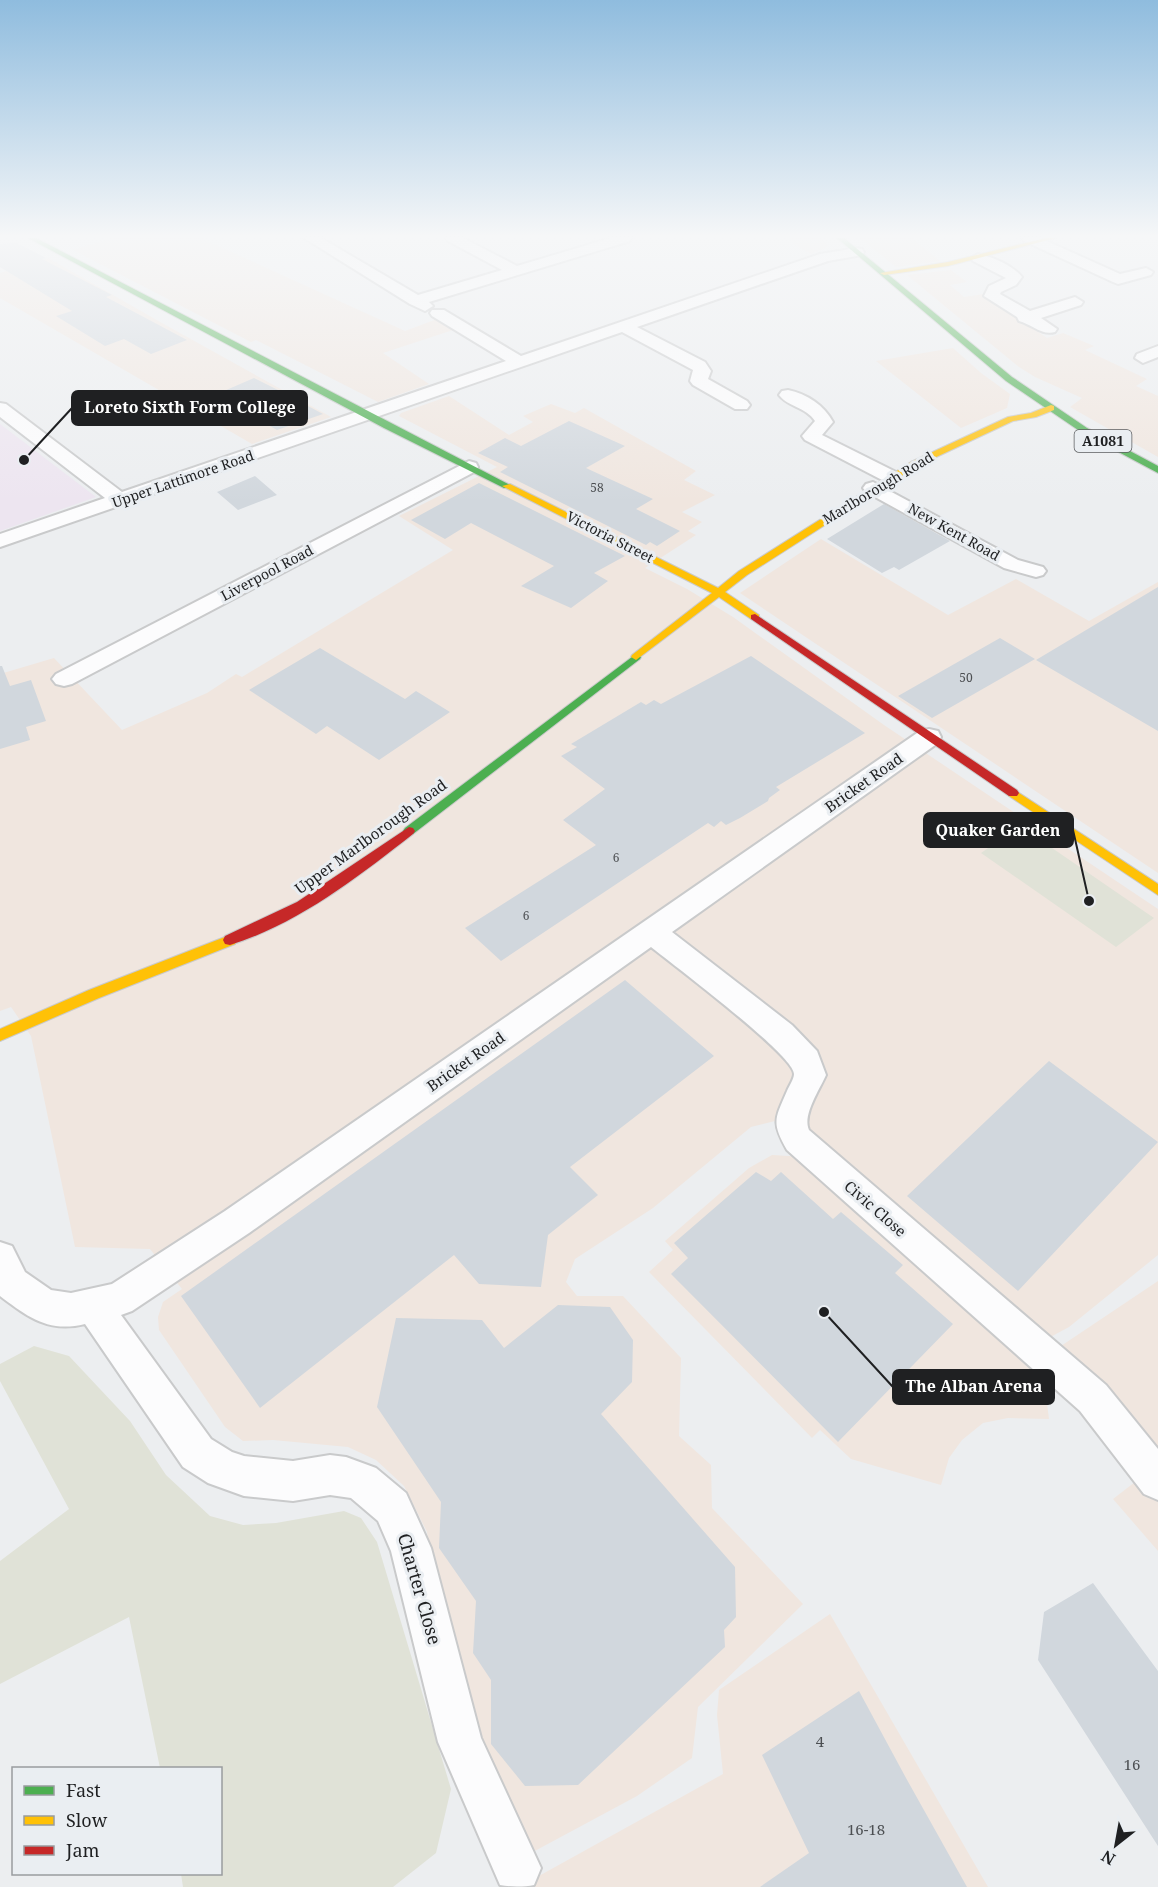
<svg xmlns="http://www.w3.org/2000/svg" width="1158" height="1887" viewBox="0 0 1158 1887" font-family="'Noto Serif',serif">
<rect width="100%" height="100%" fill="#eceef0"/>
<path fill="#f0e6df" d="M112 238H201L405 331 437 319 453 330 383 353 429 384 378 402 256 340 251 342 73 250Z
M790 238H821L829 246 811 254 792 243Z
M860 238H912L940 261 896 267Z
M48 258 162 323 331 417 252 444 0 298V273Z
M951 270 967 282 950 285 964 297 984 294 1047 338 1063 333 1094 346 1085 350 1147 379 1136 386 1158 396V457L1070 407 1082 398 1035 377 1019 367 907 275Z
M953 348 981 373 1010 394 1007 408 961 428 876 361Z
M449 396 509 435 533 422 523 416 551 404 575 413 584 408 696 471 684 480 715 495 682 512 702 522 688 531 696 535 645 568 687 589 733 617 884 725 1158 909V1255L1069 1327 1043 1341 801 1125 775 1121 751 1127 653 1208 575 1259 566 1282 577 1296H623L681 1358 679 1436 711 1465 712 1508 803 1604 698 1707 692 1758 637 1796 518 1860 439 1629 427 1532 404 1486 376 1460 348 1447 273 1440 243 1441 225 1427 159 1330 158 1317 163 1302 182 1289 150 1249 75 1247 31 1036 11 1007 0 1011V674L54 658 122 730 207 693 236 674 242 677 453 550 399 516 497 467 399 416 401 413Z
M821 539 948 615 1016 579 1089 621 1158 582V873L740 593Z
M772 1155 806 1157 1052 1352 1158 1281V1551L1113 1499 1135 1482 1081 1406 1043 1372 1049 1419 1008 1418 983 1423 962 1440 949 1458 941 1485 851 1459 820 1430 812 1438 649 1272 673 1250 665 1241 749 1168Z
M830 1614 988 1887H519L723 1774 717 1715 719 1690Z"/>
<path fill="#ede5f0" d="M0 424 96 497 0 531Z"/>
<path fill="#e0e2d7" d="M1020 826 1154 918 1116 947 981 853Z
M34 1346 69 1356 130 1421 166 1475 210 1516 243 1525 276 1523 344 1511 361 1518 377 1542 451 1789 436 1853 393 1887H183L181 1874H220V1768H160L129 1617 0 1684V1561L69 1509 0 1381V1364Z"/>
<path fill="#d1d7dd" d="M17 243 46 258 42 259 112 295 106 297 187 340 151 354 124 339 105 346 56 316 72 311 0 267V244Z
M254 378 278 390 323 414 277 430 254 417 257 415 251 412 257 408 224 391Z
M569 421 625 446 586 468 653 499 636 509 680 531 657 546 650 542 646 545 500 472 508 467 478 453 505 438 521 446Z
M255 476 277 495 238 510 217 492Z
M479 483 625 556 594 573 608 581 571 608 521 586 554 566 471 523 445 539 411 520Z
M884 504 950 541 899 570 894 567 882 573 827 539Z
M1158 587V731L1036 660Z
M1000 638 1035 659 932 718 898 696Z
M320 648 405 699 416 691 450 712 379 760 327 726 316 734 249 690Z
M751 656 865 733 776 787 780 790 769 798 768 801 740 818 726 825 721 821 714 827 708 823 501 961 465 928 596 845 563 820 605 789 561 756 577 747 571 744 641 702 646 705 654 700 661 704Z
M0 666H2L10 686 31 680 46 721 26 727 30 740 0 749Z
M625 980 714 1056 570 1167 598 1195 548 1235 541 1287 479 1284 454 1255 260 1408 181 1296Z
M1049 1061 1158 1142 1018 1291 907 1196Z
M756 1172 771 1181 781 1172 833 1219 841 1212 903 1265 895 1273 953 1324 838 1442 671 1274 688 1258 674 1243Z
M558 1305 610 1307 633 1340 632 1382 601 1414 735 1567 736 1617 724 1630 725 1647 578 1785 525 1786 491 1744V1680L473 1653 476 1601 439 1548 441 1502 377 1407 396 1318 482 1320 504 1348Z
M1093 1583 1158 1671V1846L1038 1660 1044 1612Z
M859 1691 906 1778 967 1887H760L809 1853 762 1755Z"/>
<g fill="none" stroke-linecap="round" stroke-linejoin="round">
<g stroke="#c9cacb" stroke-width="4">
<path id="street" d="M304 238H321L418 295 502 270 448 241 446 238H463L517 266 611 238H632L630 241 429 302 433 306 425 311 410 304Z
M1022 238H1040L1120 274 1146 268 1153 272 1151 275 1118 284 1113 282 1024 241Z
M857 248 862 249 864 252 862 255 828 261 637 327 705 362 711 371 708 379 747 401 750 405 747 409H735L693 385 690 381 693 370 622 332 0 547V534L105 498 0 417V403L6 404 122 492 506 361 432 316 430 313 432 310H444L521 356 820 254Z
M978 254C993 257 1012 265 1022 277L1016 285 1001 292 1000 294 1030 311 1075 297 1083 302 1081 305 1041 318 1057 329 1055 332C1042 336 1031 324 1019 321L1017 317 984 296 989 286 1006 278 973 261 971 258Z
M1158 346V357L1143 363 1135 358 1137 354Z
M788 390C807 394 824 405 833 422L822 435 898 473 901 477 898 481H884L805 440 802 436 815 421C806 407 788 407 779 395L782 391Z
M469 461 476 463 478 467 476 471 72 684 64 686 56 684 52 679 56 674Z
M873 482 1018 560 1043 567 1046 571 1043 575 1036 577 1004 568 866 492 863 488 866 484Z
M929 729 938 731 941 737 938 743 672 932 792 1025 817 1051 826 1075C820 1089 802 1115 809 1130L1106 1385 1158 1449V1500L1144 1494 1080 1411 787 1150C771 1122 775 1119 787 1091 789 1086 794 1079 794 1074 794 1055 672 964 651 947L249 1233 132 1311 121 1315 211 1439 232 1452 244 1456 293 1461 330 1455 346 1457 376 1468 406 1493 431 1548 481 1738 541 1868 534 1885C524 1887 510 1887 500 1885L438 1742 391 1551 378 1521 351 1498 330 1495 293 1501 244 1496 208 1483 183 1467 85 1324C48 1333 28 1317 0 1296V1242L12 1246 25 1272 51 1290 71 1293 112 1284 225 1211 920 731Z"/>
</g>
<g stroke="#c9cacb" stroke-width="2">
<path id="fast" d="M28 238H36L512 486 504 488 384 428Z
M837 238H844L1012 377 1087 428 1158 466V473L1081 432 1006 381Z
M636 654 641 657 640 659 413 834H405L403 831 405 828Z"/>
</g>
<g stroke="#c9cacb" stroke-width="2">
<path id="slow" d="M1046 238H1056L948 266 884 275 880 273 948 262Z
M1051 405 1054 406V410L1036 417 1013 421 917 466 747 575 725 592 759 615V619H751L719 597 636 660 631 657 632 655 712 593 502 486 510 484 718 588 739 571 911 462 1008 417 1031 413Z
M1013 789 1158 884V895L1009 796 1007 793 1009 790Z
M230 935 235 936 237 940 235 944 99 998 0 1041V1029L89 990Z"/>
</g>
<g stroke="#c9cacb" stroke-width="2">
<path id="jam" d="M755 614 1017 790 1019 793 1017 796H1009L751 619V615Z
M409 827 413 828 415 831 413 834C358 877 298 924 230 945L225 944 223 940 225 936 297 902Z"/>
</g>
<use href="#street" fill="#fcfcfd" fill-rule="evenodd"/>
<use href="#fast" fill="#4caf50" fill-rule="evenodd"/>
<use href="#slow" fill="#ffc107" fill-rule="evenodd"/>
<use href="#jam" fill="#c62828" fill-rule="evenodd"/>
</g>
<linearGradient id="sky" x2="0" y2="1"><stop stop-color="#8fbcde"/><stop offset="0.47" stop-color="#f6f7f8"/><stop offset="1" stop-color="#f6f7f8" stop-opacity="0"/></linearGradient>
<rect width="1158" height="502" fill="url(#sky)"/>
<g text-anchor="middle" stroke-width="6" stroke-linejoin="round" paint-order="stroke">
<g font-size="12" fill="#4c4f52">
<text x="597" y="492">58</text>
<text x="966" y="682">50</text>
<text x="616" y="862">6</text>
<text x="526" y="920">6</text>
</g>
<rect fill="#eaeef2" stroke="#5c5e60" stroke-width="1.5" x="1074.5" y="430" width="57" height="22" rx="4.5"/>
<g font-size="14" font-weight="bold" fill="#1f2022">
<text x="1103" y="446">A1081</text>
</g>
<g font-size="14" fill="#1f2022" stroke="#eaeef2">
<text transform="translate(183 479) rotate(-19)" y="5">Upper Lattimore Road</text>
<text transform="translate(878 488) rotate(-31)" y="5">Marlborough Road</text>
<text transform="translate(954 532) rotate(29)" y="5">New Kent Road</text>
<text transform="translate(610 537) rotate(27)" y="5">Victoria Street</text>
<text transform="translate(267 573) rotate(-28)" y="5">Liverpool Road</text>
</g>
<g font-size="15" fill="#1f2022" stroke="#eaeef2">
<text transform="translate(864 783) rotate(-35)" y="5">Bricket Road</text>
<text transform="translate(371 837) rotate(-36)" y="5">Upper Marlborough Road</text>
<text transform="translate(466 1062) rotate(-35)" y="5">Bricket Road</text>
<text transform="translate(875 1209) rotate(41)" y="5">Civic Close</text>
</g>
<g font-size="15" fill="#4c4f52">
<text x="820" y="1747">4</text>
<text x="1132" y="1770">16</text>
<text x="866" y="1835">16-18</text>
</g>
<g font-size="18" fill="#1f2022" stroke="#eaeef2">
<text transform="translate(419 1589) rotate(74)" y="6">Charter Close</text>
</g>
</g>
<path fill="none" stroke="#1f2022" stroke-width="2" d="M24 460L72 408M1089 901L1073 830M824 1312L893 1387"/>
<g fill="#1f2022" stroke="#eaeef2" stroke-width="2">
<circle cx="24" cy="460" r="6"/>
<circle cx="1089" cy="901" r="6"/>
<circle cx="824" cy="1312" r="6"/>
</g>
<g fill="#1f2022" stroke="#1f2022" stroke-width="2">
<rect x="72" y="391" width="235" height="34" rx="6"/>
<rect x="924" y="813" width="149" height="34" rx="6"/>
<rect x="893" y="1370" width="161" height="34" rx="6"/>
</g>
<g font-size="16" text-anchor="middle" font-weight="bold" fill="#fff">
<text x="190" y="413">Loreto Sixth Form College</text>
<text x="998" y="836">Quaker Garden</text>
<text x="974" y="1392">The Alban Arena</text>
</g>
<rect x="12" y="1767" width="210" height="108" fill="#eaeef2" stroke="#999c9f" stroke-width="1.5"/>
<rect x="24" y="1786" width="30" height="9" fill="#4caf50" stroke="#999c9f" stroke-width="1.5"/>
<text x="66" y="1797" font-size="18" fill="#1f2022">Fast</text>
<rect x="24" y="1816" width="30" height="9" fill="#ffc107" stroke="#999c9f" stroke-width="1.5"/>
<text x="66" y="1827" font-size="18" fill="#1f2022">Slow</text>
<rect x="24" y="1846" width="30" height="9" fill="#c62828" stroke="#999c9f" stroke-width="1.5"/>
<text x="66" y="1857" font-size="18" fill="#1f2022">Jam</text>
<g transform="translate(1116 1845) rotate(211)" stroke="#eaeef2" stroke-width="4.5" paint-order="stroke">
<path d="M0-4.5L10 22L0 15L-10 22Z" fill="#1f2022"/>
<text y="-9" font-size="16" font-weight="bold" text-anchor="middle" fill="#1f2022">N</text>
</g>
</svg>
